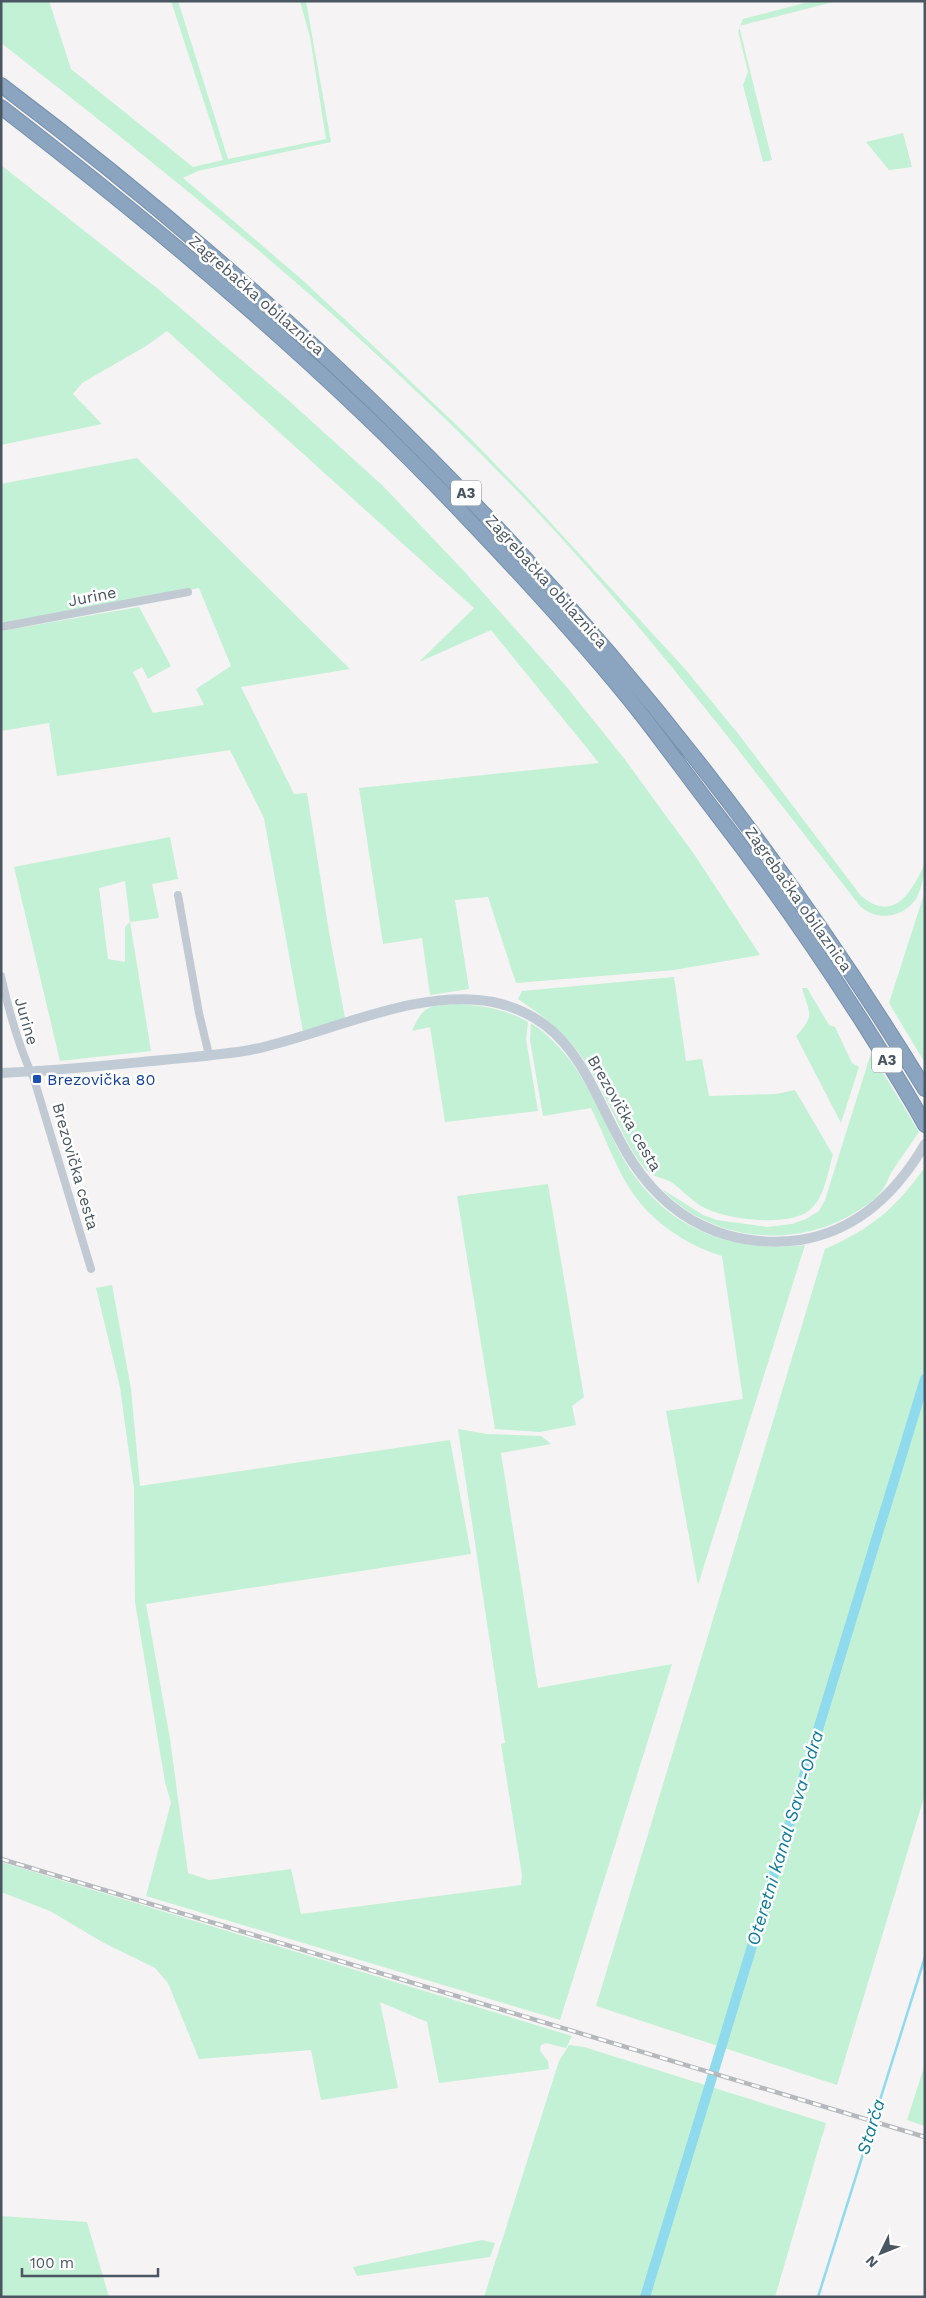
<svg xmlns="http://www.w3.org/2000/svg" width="926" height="2298" viewBox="0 0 926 2298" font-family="'Work Sans',sans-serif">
<rect width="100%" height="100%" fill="#f5f3f3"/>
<path fill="#c3f1d5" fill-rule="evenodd" d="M1 1H49L71 69 193 167 223 160 171 1H178L228 159 326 139 310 37 300 1H306L331 142 198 171 183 178 299 277 366 339 469 437 527 497 685 669 740 736 861 896C895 924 912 891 925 863 925 874 922 887 917 897 905 918 877 922 860 906 751 767 646 626 524 498 364 331 184 185 1 43Z
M812 1H837L739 26 772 160 763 162 743 85 748 72 738 31 743 19Z
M903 133 912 167 889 170 866 142Z
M1 165 158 289 287 399 382 485 462 569 565 685 623 757 696 857 760 955 674 970 516 983 488 897 455 900 469 989 430 995 422 938 383 944 359 788 599 763 491 630 419 662 474 608 167 331 146 346 82 383 73 394 102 424 1 445Z
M137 458 350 669 241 687 294 794 307 793 329 932 345 1018 303 1032 264 818 230 750 57 776 49 723 1 731V631L139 607 171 666 148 679 142 667 133 672 153 713 204 705 196 689 231 666 199 588 1 624V484Z
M170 837 178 879 152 884 159 918 130 922 151 1051 60 1061 14 867ZM125 881 130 922 125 927V962L108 959 99 888Z
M925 891V1063L889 1003Z
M674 977 686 1061 702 1059 709 1096 776 1094 795 1090 833 1155C828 1171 825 1195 812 1208 793 1228 730 1220 707 1209 693 1203 683 1190 671 1182 663 1177 654 1178 647 1171 631 1154 622 1130 611 1109 584 1054 569 1033 518 999L522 991Z
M802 988H807L829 1025 835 1027 852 1063 859 1067 841 1123 796 1036C816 1015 809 1013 802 988Z
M459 1004C484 1006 506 1009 528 1022L526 1039 538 1111 445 1122 430 1027 412 1031C424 1003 431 1006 459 1004Z
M531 1023C576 1053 594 1100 617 1147 655 1223 722 1254 805 1245L698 1585 666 1411 743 1399 722 1256C686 1245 650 1221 630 1189 614 1164 604 1134 591 1108L543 1116 530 1040Z
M871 1053 919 1132C910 1145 900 1159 891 1173 888 1179 885 1188 880 1193 872 1203 859 1210 849 1216 791 1249 708 1240 662 1189L703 1215 717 1220 767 1227 792 1224 806 1219 819 1211 825 1200Z
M925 1167V1794L837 2085 596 2006 825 1249C871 1229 896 1208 925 1167Z
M548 1184 584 1397 572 1406 576 1425 540 1432 495 1429 457 1196Z
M112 1285 131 1389 140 1486 450 1440 471 1554 146 1604 170 1739 188 1873 209 1880 291 1869 301 1914 521 1885 522 1875 501 1744 505 1743 458 1429 487 1434 541 1436 551 1444 501 1453 538 1688 672 1664 560 2020 146 1896 171 1803 165 1782 135 1602 134 1488 124 1417 120 1387 96 1288Z
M1 1862 572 2036 566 2048 546 2043 541 2045 540 2051 548 2061 549 2069 439 2083 427 2022 380 2002 398 2088 321 2100 311 2050 199 2059 168 1983 155 1968 104 1943 50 1911 1 1892Z
M569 2045 584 2047 826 2123 775 2297H484L559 2061Z
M925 2064V2126L907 2120Z
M1 2216 87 2222 109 2297H1Z
M482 2240 495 2243 490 2257 357 2276 353 2267Z"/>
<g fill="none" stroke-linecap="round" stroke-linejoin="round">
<path stroke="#90daee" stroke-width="2.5" d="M818 2297 925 1957"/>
<path stroke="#90daee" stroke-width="10" d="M645 2297 925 1379"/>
<g stroke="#7690ad" stroke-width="16">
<path id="highway" d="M1 85C372 365 682 691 925 1089
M1 107C166 234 327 369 470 521 530 584 591 650 645 719 669 750 692 782 716 813 767 879 815 948 860 1018 882 1053 905 1088 925 1125"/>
</g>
<path stroke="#c1cad2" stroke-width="8" d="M1 627 188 592
M178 895 199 1013 209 1055
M1 976C9 1012 18 1046 34 1079L91 1269"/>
<path stroke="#c1cbd6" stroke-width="10" d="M1 1073C55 1071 110 1065 163 1060 192 1057 221 1055 250 1050 325 1035 417 987 493 1002 581 1020 592 1100 633 1163 653 1193 680 1218 715 1231 741 1241 772 1244 800 1240 857 1231 897 1192 925 1144"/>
<use href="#highway" stroke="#8ba5c1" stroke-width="14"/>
<g stroke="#b5b8bd" stroke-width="4.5">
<path id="rail" d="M1 1859 925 2137"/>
</g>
<use href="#rail" stroke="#fff" stroke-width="2.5" stroke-dasharray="8" stroke-linecap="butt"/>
</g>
<rect fill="#1a4fb4" stroke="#fff" stroke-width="2" x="32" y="1074" width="10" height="10" rx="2.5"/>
<g text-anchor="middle" stroke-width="5" stroke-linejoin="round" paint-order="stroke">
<g fill="#fff" stroke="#808990" stroke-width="1">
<rect x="451" y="480.5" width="30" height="25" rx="4"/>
<rect x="872" y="1047.5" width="30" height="25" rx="4"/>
</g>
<g font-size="15" font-weight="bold" fill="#4a5661">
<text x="466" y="498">A3</text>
<text x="887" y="1065">A3</text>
</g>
<g font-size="16" fill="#4a5661" stroke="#fff">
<text transform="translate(257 295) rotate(41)" y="6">Zagrebačka obilaznica</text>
<text transform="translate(547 581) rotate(48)" y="6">Zagrebačka obilaznica</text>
<text transform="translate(92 596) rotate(-11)" y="6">Jurine</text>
<text transform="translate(799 899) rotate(55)" y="6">Zagrebačka obilaznica</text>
<text transform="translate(27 1021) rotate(74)" y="6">Jurine</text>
<text transform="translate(625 1113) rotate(60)" y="6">Brezovička cesta</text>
<text transform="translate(76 1166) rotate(74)" y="6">Brezovička cesta</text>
</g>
<g font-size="16" fill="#164399" stroke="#fff" text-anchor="start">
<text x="47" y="1085">Brezovička 80</text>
</g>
<g font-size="18" font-style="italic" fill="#0c7c9b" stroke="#fff">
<text transform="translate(785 1838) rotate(-73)" y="6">Oteretni kanal Sava-Odra</text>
<text transform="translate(871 2127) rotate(-73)" y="6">Starča</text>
</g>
</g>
<rect width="926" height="2298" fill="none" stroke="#4a5661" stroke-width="5"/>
<g transform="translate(881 2253) rotate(227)" stroke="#ffffff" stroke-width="4" paint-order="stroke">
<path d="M0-4L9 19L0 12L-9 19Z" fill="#4a5661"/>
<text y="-8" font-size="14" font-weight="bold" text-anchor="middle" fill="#4a5661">N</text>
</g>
<path d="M22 2268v8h136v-8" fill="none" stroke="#4a5661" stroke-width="2.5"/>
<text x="30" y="2268" font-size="15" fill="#4a5661" stroke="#ffffff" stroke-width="4" paint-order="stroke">100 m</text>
</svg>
